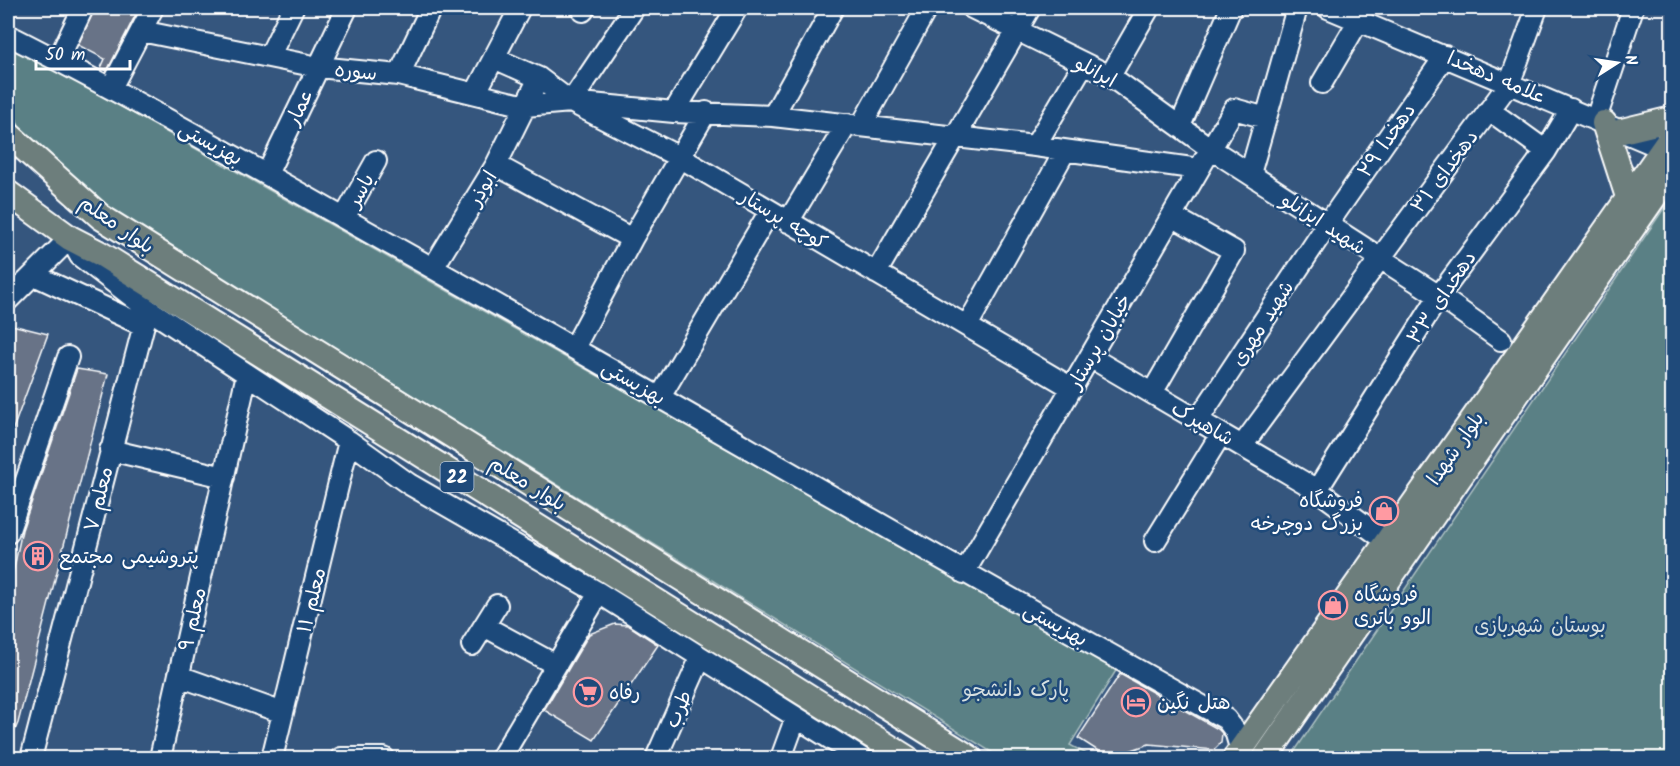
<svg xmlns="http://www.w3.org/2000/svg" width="1680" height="766" viewBox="0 0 1680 766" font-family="Kalam,'Playpen Sans Arabic',sans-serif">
<rect width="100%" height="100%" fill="#35567e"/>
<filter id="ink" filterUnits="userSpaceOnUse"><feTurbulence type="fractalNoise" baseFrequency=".0167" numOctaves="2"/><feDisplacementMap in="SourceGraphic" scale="12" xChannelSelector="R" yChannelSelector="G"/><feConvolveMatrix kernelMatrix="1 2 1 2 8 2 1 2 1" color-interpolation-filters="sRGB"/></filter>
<g filter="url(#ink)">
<path fill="#5a8085" stroke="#acc0c2" stroke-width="1.5" d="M12 45 1117 669 1070 745 1094 758H1001L105 206 21 133 8 91V53Z
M1672 196V758H1290L1669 201Z"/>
<path fill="#687387" stroke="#fff" stroke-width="1.5" d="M95 8H128L137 12 107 71 101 68 105 59 78 45Z
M8 324 48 334 9 440H8Z
M77 369 108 374 18 723 8 746V596L22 530Z
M615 624 628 625 658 645 594 740 544 710 589 634Z
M1120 674 1218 729 1222 733 1221 743 1214 750 1149 744 1109 758 1078 738Z"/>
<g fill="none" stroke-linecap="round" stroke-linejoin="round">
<g stroke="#fff" stroke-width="24">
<path id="minor" d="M972 8 1110 76 1211 149 1439 296 1501 340
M1328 8 1664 149
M583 11 585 8
M141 31 318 67 399 75 525 106 571 102 674 112 773 116 1035 146 1199 169
M8 35C139 101 267 175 395 247 673 403 947 565 1226 719L1235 731 1241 751
M270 55 293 8
M494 58 539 78 571 102 681 158 1072 388
M58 60 83 8
M399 75 431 8
M1110 76 1149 8
M1322 83 1359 20
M111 88 153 8
M476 92 520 8
M571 102 634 8
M1489 110 1546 151
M674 112 737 8
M773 116 833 8
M1596 119 1633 8
M861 126 927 8
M1180 126 1231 8
M1035 146 1084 63
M496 165 632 239
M267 174 347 8
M1250 174 1266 118
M344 218 376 161
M788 222 847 124
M433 268 496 165 539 78
M876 273 1030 8
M34 275 142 325
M8 300 70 238 80 256 148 309 349 441 409 484 599 593 861 758
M967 326 1065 151
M574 348 632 239 706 112
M1090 357 1317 490 1377 534
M1152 393 1234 251 1172 216
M660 397 770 211
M1198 420 1327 225 1445 56
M1242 446 1510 82 1537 8
M110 450 224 477
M1317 490 1439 296 1546 151 1571 109
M8 533 68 357
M1155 541 1221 434
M964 573 1234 109 1266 118 1297 8
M484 626 556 665
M472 645 497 605
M179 676 283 713
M31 758 148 309
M160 758 247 374
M272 758 349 441
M341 758H384
M501 758 599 593
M656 758 700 659
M781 758 796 717"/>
</g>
<g stroke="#fff" stroke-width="28">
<path id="major" d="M1604 123 1629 200
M1622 131 1672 119
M8 134 101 217 970 758
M8 193 70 238 101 254 907 758
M1235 758 1672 136
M1265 758 1672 171"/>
</g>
<use href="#minor" stroke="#1f4a7a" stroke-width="20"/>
<use href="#major" stroke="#6d7e7c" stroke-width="24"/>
</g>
</g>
<defs>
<g id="shop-ring" transform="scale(1.5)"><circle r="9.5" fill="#1f4a7a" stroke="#ff9aa2" stroke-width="1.5"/><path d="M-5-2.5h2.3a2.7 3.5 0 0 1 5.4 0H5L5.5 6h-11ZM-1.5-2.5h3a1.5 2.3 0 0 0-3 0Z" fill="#ff9aa2"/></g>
<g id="building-ring" transform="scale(1.5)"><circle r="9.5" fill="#1f4a7a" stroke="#ff9aa2" stroke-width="1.5"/><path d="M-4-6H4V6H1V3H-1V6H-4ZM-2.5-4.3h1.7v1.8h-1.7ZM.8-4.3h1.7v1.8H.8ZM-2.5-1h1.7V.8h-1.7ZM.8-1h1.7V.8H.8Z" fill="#ff9aa2"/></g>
<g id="supermarket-ring" transform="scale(1.5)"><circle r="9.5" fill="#1f4a7a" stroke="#ff9aa2" stroke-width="1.5"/><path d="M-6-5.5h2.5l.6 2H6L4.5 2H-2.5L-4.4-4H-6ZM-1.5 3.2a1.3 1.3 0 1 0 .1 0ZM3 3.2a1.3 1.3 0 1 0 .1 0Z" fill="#ff9aa2"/></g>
<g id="hotel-ring" transform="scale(1.5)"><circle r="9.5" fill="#1f4a7a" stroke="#ff9aa2" stroke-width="1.5"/><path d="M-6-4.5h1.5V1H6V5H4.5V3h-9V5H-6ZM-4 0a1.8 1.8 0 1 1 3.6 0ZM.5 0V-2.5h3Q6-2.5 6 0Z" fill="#ff9aa2"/></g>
</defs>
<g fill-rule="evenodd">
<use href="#shop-ring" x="1384" y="511"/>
<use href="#building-ring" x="38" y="556"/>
<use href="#shop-ring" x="1333" y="605"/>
<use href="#supermarket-ring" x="588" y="692"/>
<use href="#hotel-ring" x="1136" y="702"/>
</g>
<g text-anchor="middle" stroke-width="5" stroke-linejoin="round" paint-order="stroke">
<rect fill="#1f4a7a" stroke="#bcc9d7" stroke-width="1.5" x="440.5" y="462" width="33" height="30" rx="4.5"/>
<g font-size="18" font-weight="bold" fill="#fff">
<text x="457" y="483">22</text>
</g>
<g font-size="20" fill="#fff" stroke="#1f4a7a">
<text transform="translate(356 71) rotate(6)" y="7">سوره</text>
<text transform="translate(1096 71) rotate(29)" y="7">ایرانلو</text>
<text transform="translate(1497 77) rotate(23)" y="7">علامه دهخدا</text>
<text transform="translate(299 107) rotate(-65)" y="7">عمار</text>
<text transform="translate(1386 140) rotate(-55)" y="7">دهخدا ۲۹</text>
<text transform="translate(211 143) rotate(29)" y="7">بهزیستی</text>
<text transform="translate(1444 171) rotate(-53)" y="7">دهخدای ۳۱</text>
<text transform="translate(482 188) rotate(-59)" y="7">ابوذر</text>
<text transform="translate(360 190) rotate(-61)" y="7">یاسر</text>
<text transform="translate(784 219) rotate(31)" y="7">کوچه پرستار</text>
<text transform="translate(1324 223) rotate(33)" y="7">شهید ایزانلو</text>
<text transform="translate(117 224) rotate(35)" y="7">بلوار معلم</text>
<text transform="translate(1441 297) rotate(-56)" y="7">دهخدای ۳۳</text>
<text transform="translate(1262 323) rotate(-57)" y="7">شهید مهری</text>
<text transform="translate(1099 341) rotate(-60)" y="7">خیابان پرستار</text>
<text transform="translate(634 382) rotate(30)" y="7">بهزیستی</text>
<text transform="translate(1203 423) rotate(30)" y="7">شاهپرک</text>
<text transform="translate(1455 448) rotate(-55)" y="7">بلوار شهدا</text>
<text transform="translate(528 483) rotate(32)" y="7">بلوار معلم</text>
<text transform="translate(98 499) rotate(-76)" y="7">معلم ۷</text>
<text transform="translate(311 600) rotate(-76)" y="7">معلم ۱۱</text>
<text transform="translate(192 619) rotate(-77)" y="7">معلم ۹</text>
<text transform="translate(1056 624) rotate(29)" y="7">بهزیستی</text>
<text transform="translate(678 709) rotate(-66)" y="7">طرب</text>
</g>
<g font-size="20" fill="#fff" stroke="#1f4a7a" text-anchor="start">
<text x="1363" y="507" text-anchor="end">فروشگاه<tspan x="1363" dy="23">بزرگ دوچرخه</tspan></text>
<text x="59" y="563">پتروشیمی مجتمع</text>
<text x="1354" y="601">فروشگاه<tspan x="1354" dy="23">الوو باتری</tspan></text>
<text x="609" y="699">رفاه</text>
<text x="1157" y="709">هتل نگین</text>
</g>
<g font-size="20" fill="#d6dfe0" stroke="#1f4a7a">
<text x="1540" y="632">بوستان شهربازی</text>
<text x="1016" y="696">پارک دانشجو</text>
</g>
</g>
<rect width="1680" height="766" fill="none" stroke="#1f4a7a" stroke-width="30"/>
<rect x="15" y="15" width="1650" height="736" fill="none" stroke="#fff" stroke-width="2" filter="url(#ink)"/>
<g transform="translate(1617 63) rotate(78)" stroke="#1f4a7a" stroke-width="4.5" paint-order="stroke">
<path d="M0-4.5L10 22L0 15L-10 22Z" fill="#ffffff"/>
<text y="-9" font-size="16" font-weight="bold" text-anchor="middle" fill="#ffffff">N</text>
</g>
<path d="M36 60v9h94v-9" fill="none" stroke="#ffffff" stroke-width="3"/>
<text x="45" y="60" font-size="18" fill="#ffffff" stroke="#1f4a7a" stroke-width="4.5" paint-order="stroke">50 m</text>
</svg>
